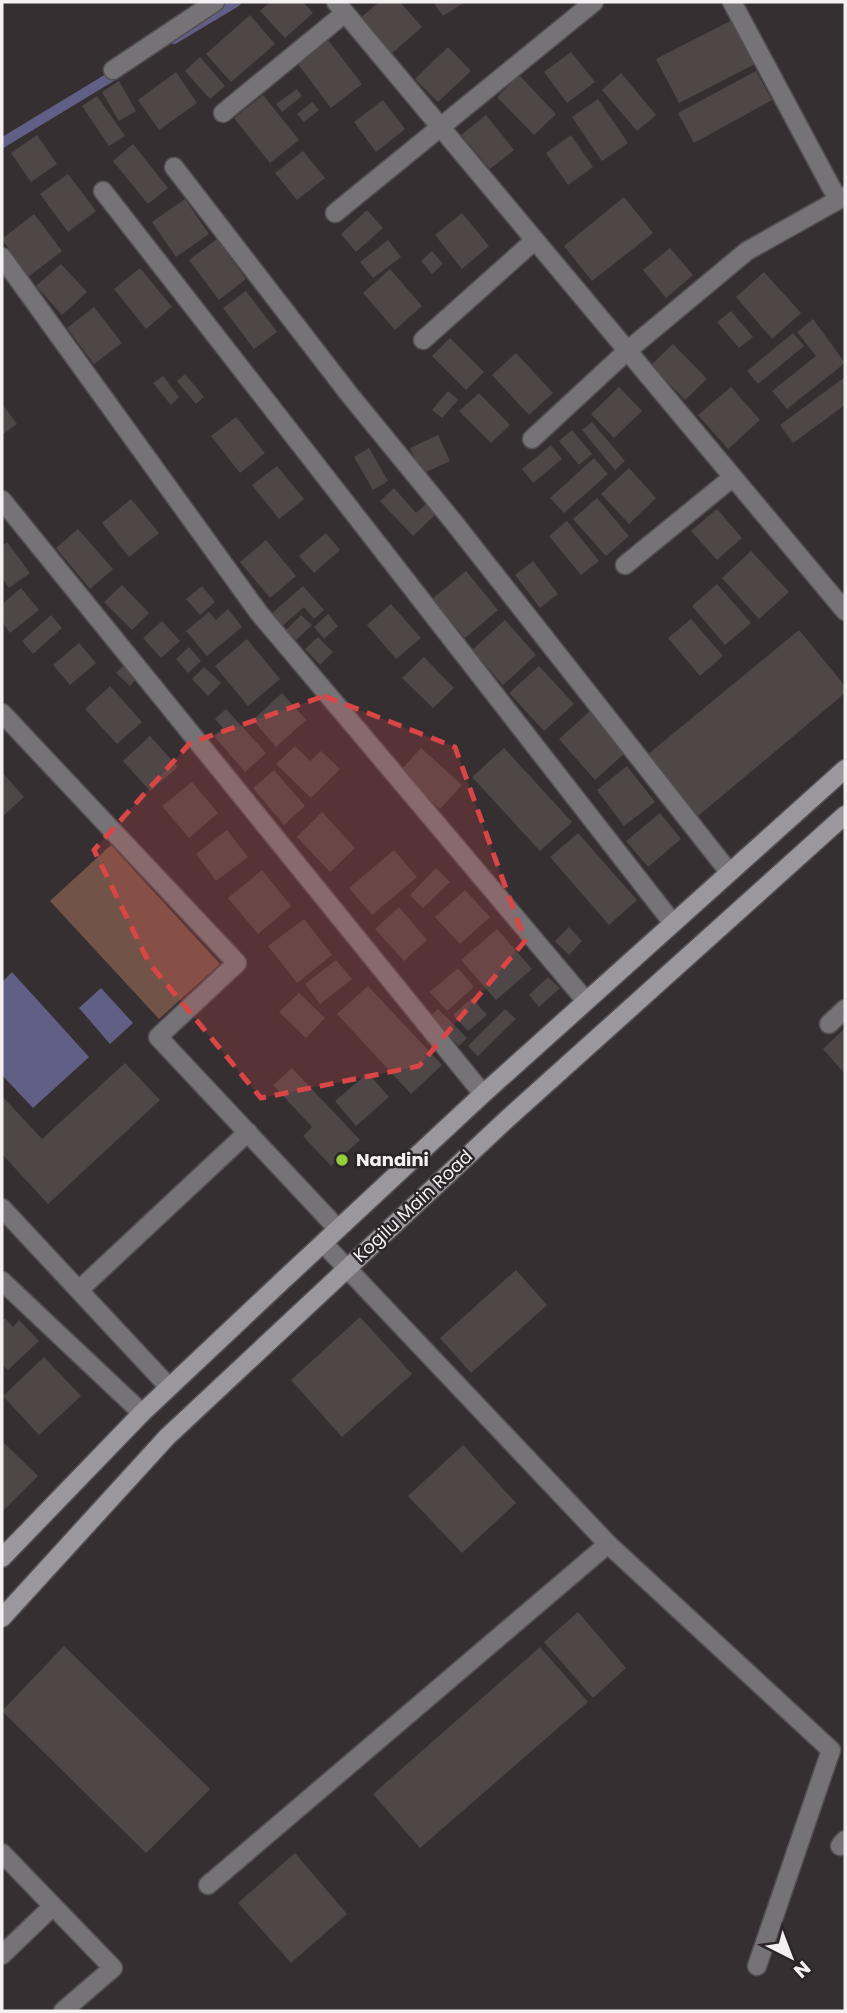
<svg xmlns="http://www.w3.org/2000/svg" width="847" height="2013" viewBox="0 0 847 2013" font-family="Poppins,sans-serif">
<rect width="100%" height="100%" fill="#362f32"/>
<path fill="#715347" d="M111 845 220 964 159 1019 50 901Z"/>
<path fill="#625f87" d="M12 972 89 1057 33 1108 2 1075V982Z
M101 988 133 1023 110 1044 79 1008Z"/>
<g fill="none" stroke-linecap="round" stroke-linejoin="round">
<path stroke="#625f87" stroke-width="10" d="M174 39 236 2
M2 143 119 72"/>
</g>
<path fill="#4f4647" d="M270 2H303L313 13 285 38 260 11Z
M379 2H400L422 27 390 55 359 19Z
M433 2H465L443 16Z
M250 15 275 44 231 82 206 54Z
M734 19 757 63 679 103 656 59Z
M328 40 362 84 331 108 298 64Z
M448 47 471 71 438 102 415 79Z
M571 52 595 82 567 103 544 72Z
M200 57 225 86 210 99 185 71Z
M756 71 772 100 694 143 678 113Z
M176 72 197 103 159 130 138 100Z
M621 73 656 115 637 131 602 90Z
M519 75 556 114 534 135 497 97Z
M119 81 136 111 119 121 102 92Z
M297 89 302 96 282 112 276 104Z
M263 95 299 140 270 163 234 118Z
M97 96 125 136 109 146 82 106Z
M598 99 628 143 602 161 572 117Z
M383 100 405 129 376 152 354 122Z
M312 102 319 110 304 122 297 114Z
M486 115 514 150 490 169 461 135Z
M37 135 57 164 31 182 11 153Z
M571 135 593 167 568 185 546 153Z
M133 144 168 188 148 204 113 161Z
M303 151 325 178 297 200 275 173Z
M68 174 96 211 68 232 40 194Z
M624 197 653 233 592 281 564 246Z
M185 199 209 234 176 257 152 222Z
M367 210 383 228 356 252 341 234Z
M462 213 489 246 462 269 435 235Z
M34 214 62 251 28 277 2 239Z
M217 239 246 279 219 300 189 260Z
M388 240 401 257 373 278 360 262Z
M670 248 693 275 666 298 643 270Z
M432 251 443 264 432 274 421 261Z
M61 264 87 292 62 315 36 286Z
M140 268 172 307 146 329 114 289Z
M390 269 422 306 395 330 363 293Z
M764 272 801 313 772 339 736 297Z
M246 291 277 332 254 349 223 308Z
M94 307 122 343 94 364 67 328Z
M731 311 753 337 739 348 717 322Z
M813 319 845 363 787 409 772 391 816 356 797 332Z
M793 333 804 346 758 384 747 371Z
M450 338 484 372 466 390 432 356Z
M673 344 707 379 685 400 651 365Z
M516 353 553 393 529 415 492 375Z
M185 374 204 397 196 404 177 381Z
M163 376 179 397 171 405 153 383Z
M845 377V405L793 443 780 425Z
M619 387 642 411 614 438 591 414Z
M731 387 760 420 728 449 698 415Z
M448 391 458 400 442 418 432 410Z
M479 393 510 425 491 443 459 411Z
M2 404 17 424 2 435Z
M236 417 265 453 240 473 211 436Z
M592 422 625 461 615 470 582 430Z
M572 430 592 454 579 465 559 441Z
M438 435 450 461 422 474 410 448Z
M551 445 562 459 533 483 522 469Z
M369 448 388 481 373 490 354 457Z
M594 458 608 474 564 513 550 498Z
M277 466 304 499 279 519 252 485Z
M629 468 656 498 629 524 601 494Z
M394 488 416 513 427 503 437 513 413 536 380 501Z
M597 498 629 536 606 556 573 519Z
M131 499 159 533 129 557 102 523Z
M717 509 742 538 717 560 691 531Z
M567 521 599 561 581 575 549 536Z
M78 529 113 569 90 589 56 548Z
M326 533 340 550 314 573 299 556Z
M266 540 296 576 270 598 240 562Z
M7 542 30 573 9 588 2 578V546Z
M751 551 789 592 759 619 722 578Z
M533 561 558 594 540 608 515 575Z
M466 571 498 610 465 638 432 599Z
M717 584 751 623 725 645 692 606Z
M122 585 149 613 132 630 104 602Z
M202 586 215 602 200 615 186 599Z
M303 586 324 610 314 619 304 607 280 628 269 616Z
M21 588 39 610 10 633 2 622V604Z
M391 604 421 638 396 659 367 625Z
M228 609 242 627 207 656 186 631 209 612 216 620Z
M328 614 338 626 324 639 314 627Z
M51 615 62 628 33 654 22 641Z
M301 615 312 625 296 640 286 630Z
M691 619 723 656 700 676 668 638Z
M505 620 536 655 503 685 472 650Z
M162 621 180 641 161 658 143 638Z
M799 630 845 686V693L698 816 647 755Z
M318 637 333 652 320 665 305 649Z
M247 639 280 679 248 706 215 666Z
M79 643 96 663 70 685 53 665Z
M189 647 201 661 188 673 176 659Z
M424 657 454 688 433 708 402 678Z
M124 665 137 678 130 686 116 673Z
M539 666 574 704 544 731 509 693Z
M204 667 221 683 208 696 192 679Z
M110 686 142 722 117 744 85 709Z
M282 693 306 720 276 747 253 720Z
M226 709 266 753 245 772 214 736 223 728 215 719Z
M590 711 626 752 595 780 559 739Z
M150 736 178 767 150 791 123 761Z
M295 746 310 761 321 751 340 769 311 798 276 764Z
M421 748 462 785 440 809 399 772Z
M504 748 572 822 540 851 472 777Z
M627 766 655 802 624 826 597 790Z
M274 770 305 806 284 825 253 788Z
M2 772 24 797 2 817Z
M192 782 218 813 189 838 162 806Z
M322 812 355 848 330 872 297 837Z
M660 813 681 839 648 867 626 841Z
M227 830 248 857 216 881 196 854Z
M578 833 637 900 609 925 550 857Z
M394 850 417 877 372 915 349 888Z
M436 868 450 882 423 908 410 895Z
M262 870 291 906 258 934 228 898Z
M465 890 490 917 460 944 435 917Z
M399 907 427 940 404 961 375 929Z
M304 919 332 955 297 983 268 946Z
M569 927 582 941 569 955 555 941Z
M497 929 532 969 496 1000 461 960Z
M336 960 352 979 320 1004 305 984Z
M458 968 474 987 447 1011 430 992Z
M548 977 560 988 539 1007 529 995Z
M368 986 442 1065 411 1094 337 1014Z
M299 993 325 1018 306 1038 279 1012Z
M472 998 487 1015 468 1031 453 1015Z
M438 1009 467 1038 459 1046 429 1017Z
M505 1009 516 1019 478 1056 468 1046Z
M845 1028V1074L823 1049Z
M125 1063 160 1100 48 1204 2 1154V1096L42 1139Z
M292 1068 360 1140 331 1166 303 1136 312 1127 273 1085Z
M368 1073 389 1097 356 1126 335 1101Z
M516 1270 547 1305 471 1373 440 1338Z
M360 1317 412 1374 342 1437 291 1380Z
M5 1318 13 1327 19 1320 39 1341 8 1370 2 1364V1321Z
M44 1357 81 1396 39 1435 3 1396Z
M2 1441 38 1476 2 1512Z
M463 1445 516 1503 462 1553 408 1496Z
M578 1612 626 1668 593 1698 544 1642Z
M64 1646 210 1789 146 1853 2 1711Z
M540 1647 588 1702 420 1848 373 1794Z
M295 1853 347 1914 291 1963 238 1903Z"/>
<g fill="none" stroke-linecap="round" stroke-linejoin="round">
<g stroke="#544e51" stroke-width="21">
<path id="service" d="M174 167 349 394 452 520 729 872
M2 713 237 963 158 1037 338 1229
M2 1208 169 1387
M79 1290 248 1132"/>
</g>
<g stroke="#544e51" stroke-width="21">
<path id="minor" d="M336 2 845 611
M732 2 838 200
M113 70 215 2
M223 113 345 13
M103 191 672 922
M335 213 594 2
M2 257 259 613 586 1001
M423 340 535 240
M532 439 627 351 747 251 845 196
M2 500 483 1094
M625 565 733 477
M829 1024 845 1009
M323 1243 608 1544 831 1750 757 1966
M2 1281 142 1413
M840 1846 845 1840
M2 1853 113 1968 63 2011
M208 1885 608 1544
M2 1955 53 1906"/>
</g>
<g stroke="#544e51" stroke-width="21">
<path id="secondary" d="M2 1558 142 1413 280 1283 483 1094 845 769
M2 1618 167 1437 506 1120 845 815"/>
</g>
<use href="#service" stroke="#757376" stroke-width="18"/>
<use href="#minor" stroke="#757376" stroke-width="18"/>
<use href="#secondary" stroke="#9b989d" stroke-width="18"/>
</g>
<path fill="#da4646" fill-opacity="0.2" stroke="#da4646" stroke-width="5" stroke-dasharray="14 9" stroke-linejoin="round" d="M324 696 455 747 525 941 419 1066 261 1098 149 963 94 850 190 743Z"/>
<circle fill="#92cd3e" stroke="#2c2528" stroke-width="2.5" cx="342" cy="1160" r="7"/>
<g text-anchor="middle" stroke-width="5" stroke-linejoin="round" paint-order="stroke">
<g font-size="18" font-weight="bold" fill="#f4eff1" stroke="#2c2528" text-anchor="start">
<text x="356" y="1166">Nandini</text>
</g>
<g font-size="18" fill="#f4eff1" stroke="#2c2528">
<text transform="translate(413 1206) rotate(-43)" y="6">Kogilu Main Road</text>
</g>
</g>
<rect width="847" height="2013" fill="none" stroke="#f4eff1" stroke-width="7"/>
<g transform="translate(791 1957) rotate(138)" stroke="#2c2528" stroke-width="5" paint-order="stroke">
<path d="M0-5L12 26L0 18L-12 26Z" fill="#f4eff1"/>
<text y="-10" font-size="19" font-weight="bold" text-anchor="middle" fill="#f4eff1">N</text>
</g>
</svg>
